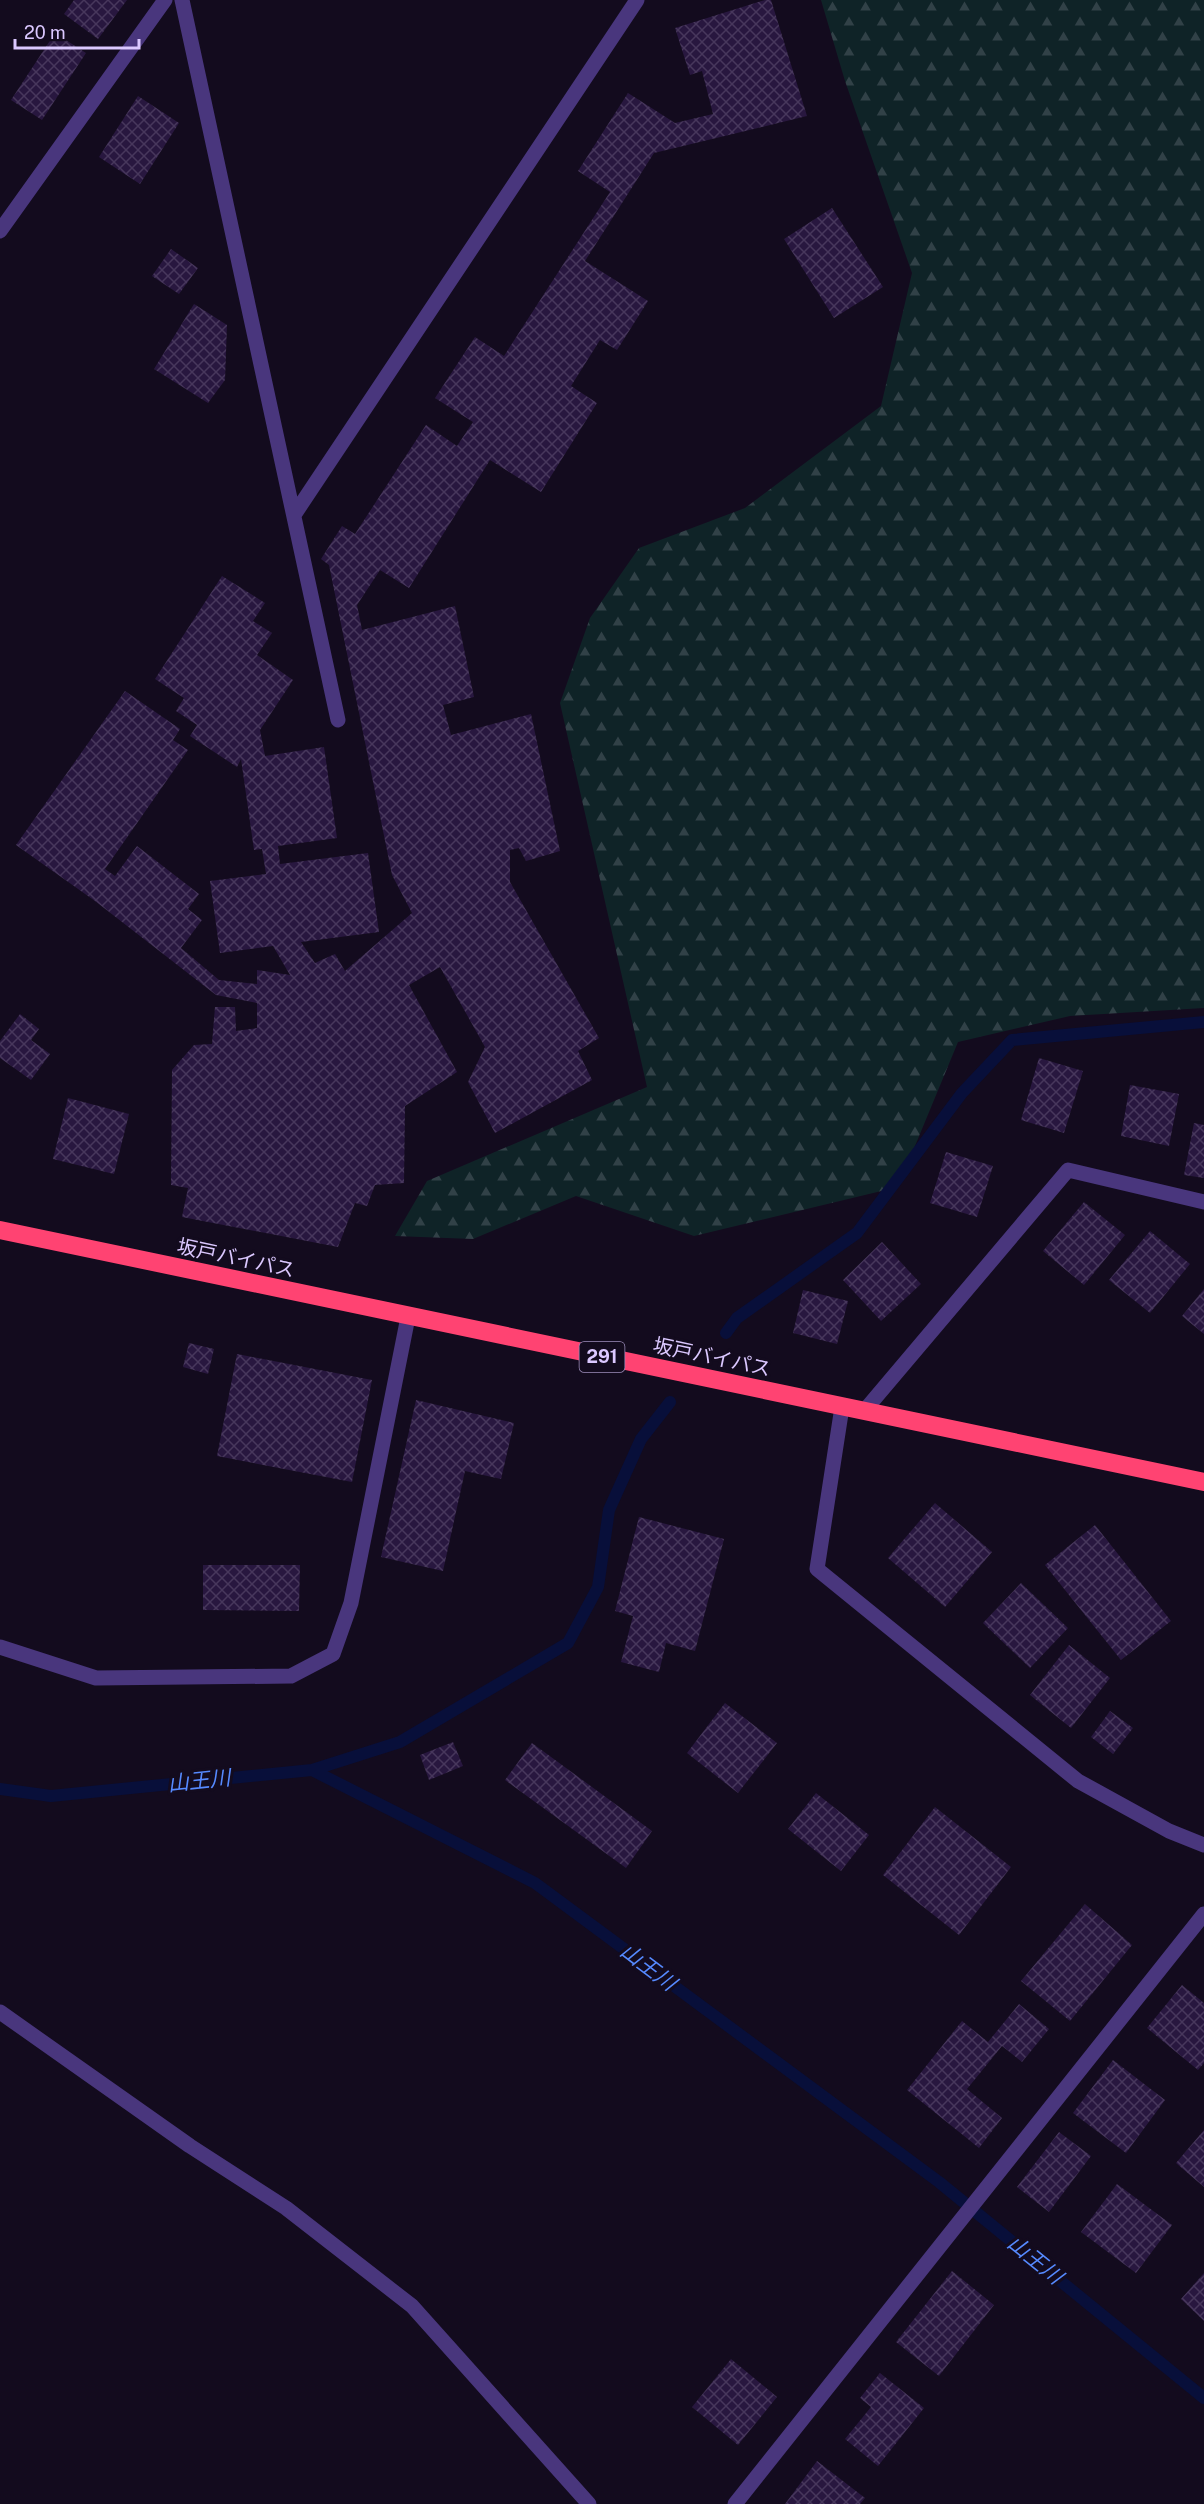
<svg xmlns="http://www.w3.org/2000/svg" width="1204" height="2504" viewBox="0 0 1204 2504" font-family="'Public Sans','Noto Sans JP',sans-serif">
<defs>
<pattern id="forest-firs" width="22" height="20" patternUnits="userSpaceOnUse" patternTransform="scale(1.5)"><rect width="22" height="20" fill="#0f2327"/><path d="M5 1l3.5 6h-7zM16 11l3.5 6h-7z" fill="#314147"/></pattern>
<pattern id="building-cross-hatch" width="8" height="8" patternUnits="userSpaceOnUse" patternTransform="scale(1.5)"><rect width="8" height="8" fill="#28173f"/><path d="M0 0l8 8M0 8l8-8" fill="none" stroke="#47375c"/></pattern>
</defs>
<rect width="100%" height="100%" fill="#130b1e"/>
<path fill="url(#forest-firs)" d="M821 0H1204V1008L1070 1016 958 1042 898 1187 694 1236 576 1196 473 1239 395 1236 427 1181 647 1087 560 703 590 618 639 548 745 508 881 406 912 273 845 81Z"/>
<g fill="none" stroke-linecap="round" stroke-linejoin="round">
<path stroke="#080f3a" stroke-width="12" d="M726 1333 737 1318 857 1233 962 1093 1012 1040 1204 1022
M312 1770 535 1883 939 2182 1204 2398
M0 1789 51 1796 312 1770 400 1742 568 1643 598 1587 609 1510 641 1439 670 1402"/>
</g>
<path fill="url(#building-cross-hatch)" d="M74 0H127L98 39 64 14Z
M765 0H771L807 116 654 153 585 261 648 301 617 350 600 340 571 386 597 403 541 492 490 460 409 588 380 570 357 605 362 630 455 606 474 697 443 705 451 735 531 714 560 851 526 861 519 848 510 850V882L599 1038 578 1051 592 1080 495 1133 468 1082 485 1047 440 967 409 985 457 1072 405 1106 404 1183 375 1185 367 1206 355 1203 338 1247 182 1217 188 1188 171 1185 172 1070 194 1045 212 1044 215 1007H235L236 1031 257 1028V1003L216 995 95 901 16 845 125 691 180 729 173 740 188 750 105 869 115 876 137 846 199 894 188 909 202 920 181 948 219 980 257 984V970L290 975 273 946 220 953 210 881 266 874 262 849 254 850 241 759 237 767 190 736 197 725 176 711 184 698 155 679 222 576 265 603 253 621 272 633 257 655 293 680 260 730 265 756 324 747 337 838 278 846 280 864 368 853 379 932 301 942 315 963 335 954 345 971 412 913 392 875 329 565 321 559 342 526 355 534 426 425 457 446 473 422 435 398 475 337 504 356 610 192 578 171 628 93 675 123 713 114 702 71 690 75 675 28Z
M55 33 86 53 42 120 11 100Z
M138 96 179 123 140 184 99 157Z
M832 208 883 287 834 318 784 239Z
M171 249 198 268 179 294 152 276Z
M194 304 227 325 225 380 208 403 154 369Z
M20 1014 39 1029 31 1040 50 1054 31 1080 0 1058V1041Z
M1039 1058 1083 1071 1064 1133 1021 1120Z
M1130 1085 1179 1094 1169 1146 1121 1136Z
M68 1098 129 1114 114 1174 53 1159Z
M1194 1123 1204 1125V1178L1184 1175Z
M946 1152 993 1166 977 1217 930 1203Z
M1084 1202 1125 1235 1084 1285 1043 1251Z
M1150 1231 1190 1264 1150 1313 1109 1280Z
M882 1242 921 1284 881 1321 843 1280Z
M1204 1289V1334L1182 1316Z
M803 1290 848 1301 837 1344 793 1333Z
M189 1343 214 1349 208 1374 183 1367Z
M237 1354 372 1380 352 1482 217 1456Z
M416 1400 514 1423 501 1479 465 1471 443 1571 381 1557Z
M935 1503 992 1552 945 1607 888 1558Z
M639 1517 724 1539 695 1651 666 1643 659 1672 621 1662 633 1616 615 1611Z
M1095 1525 1171 1621 1121 1660 1045 1565Z
M203 1565H300L299 1611 203 1610Z
M1021 1583 1068 1628 1030 1668 983 1623Z
M1069 1645 1110 1678 1071 1728 1030 1695Z
M725 1703 777 1743 738 1793 687 1753Z
M1110 1711 1133 1728 1113 1754 1091 1737Z
M453 1742 463 1766 429 1780 420 1755Z
M532 1743 652 1831 626 1868 505 1780Z
M816 1793 869 1835 841 1871 788 1829Z
M935 1807 1011 1867 959 1935 883 1875Z
M1085 1904 1132 1945 1070 2021 1021 1981Z
M1182 1985 1204 2003V2063L1198 2070 1147 2028Z
M1019 2004 1049 2029 1022 2062 1002 2046 967 2089 1002 2118 979 2148 907 2090 962 2021 988 2042Z
M1113 2060 1165 2100 1126 2153 1073 2113Z
M1204 2130V2187L1176 2163Z
M1059 2132 1091 2156 1049 2212 1017 2187Z
M1117 2184 1172 2225 1136 2273 1081 2232Z
M952 2271 994 2305 939 2376 896 2342Z
M1204 2273V2321L1181 2299Z
M731 2359 777 2397 738 2445 692 2407Z
M880 2373 924 2408 878 2466 845 2439 871 2407 860 2398Z
M817 2461 865 2498 860 2504H785Z"/>
<g fill="none" stroke-linecap="round" stroke-linejoin="round">
<path stroke="#49367d" stroke-width="15" d="M182 0 338 720
M0 231 165 0
M294 515 637 0
M842 1407 817 1569 1078 1781 1169 1831 1204 1845
M865 1410 1068 1170 1204 1202
M0 1647 96 1678 291 1676 333 1654 351 1603 408 1317
M0 2012 190 2146 286 2208 412 2306 589 2504
M735 2504 1204 1914"/>
<path stroke="#ff4372" stroke-width="18" d="M0 1230 1204 1482"/>
</g>
<g text-anchor="middle" stroke-width="6" stroke-linejoin="round" paint-order="stroke">
<rect fill="#130b1e" stroke="#9f8fbc" stroke-width="1.5" x="579.5" y="1342" width="45" height="30" rx="4.5"/>
<g font-size="18" font-weight="bold" fill="#dbc8ff">
<text x="602" y="1363">291</text>
</g>
<g font-size="20" fill="#dbc8ff" stroke="#130b1e">
<text transform="translate(236 1258) rotate(12)" y="7">坂戸バイパス</text>
<text transform="translate(712 1357) rotate(12)" y="7">坂戸バイパス</text>
</g>
<g font-size="21" font-style="italic" fill="#568aff" stroke="#130b1e">
<text transform="translate(199 1781) rotate(-6)" y="7">山王川</text>
<text transform="translate(648 1967) rotate(37)" y="7">山王川</text>
<text transform="translate(1035 2260) rotate(39)" y="7">山王川</text>
</g>
</g>
<path d="M15 39v9h124v-9" fill="none" stroke="#dbc8ff" stroke-width="3"/>
<text x="24" y="39" font-size="18" fill="#dbc8ff" stroke="#130b1e" stroke-width="4.5" paint-order="stroke">20 m</text>
</svg>
